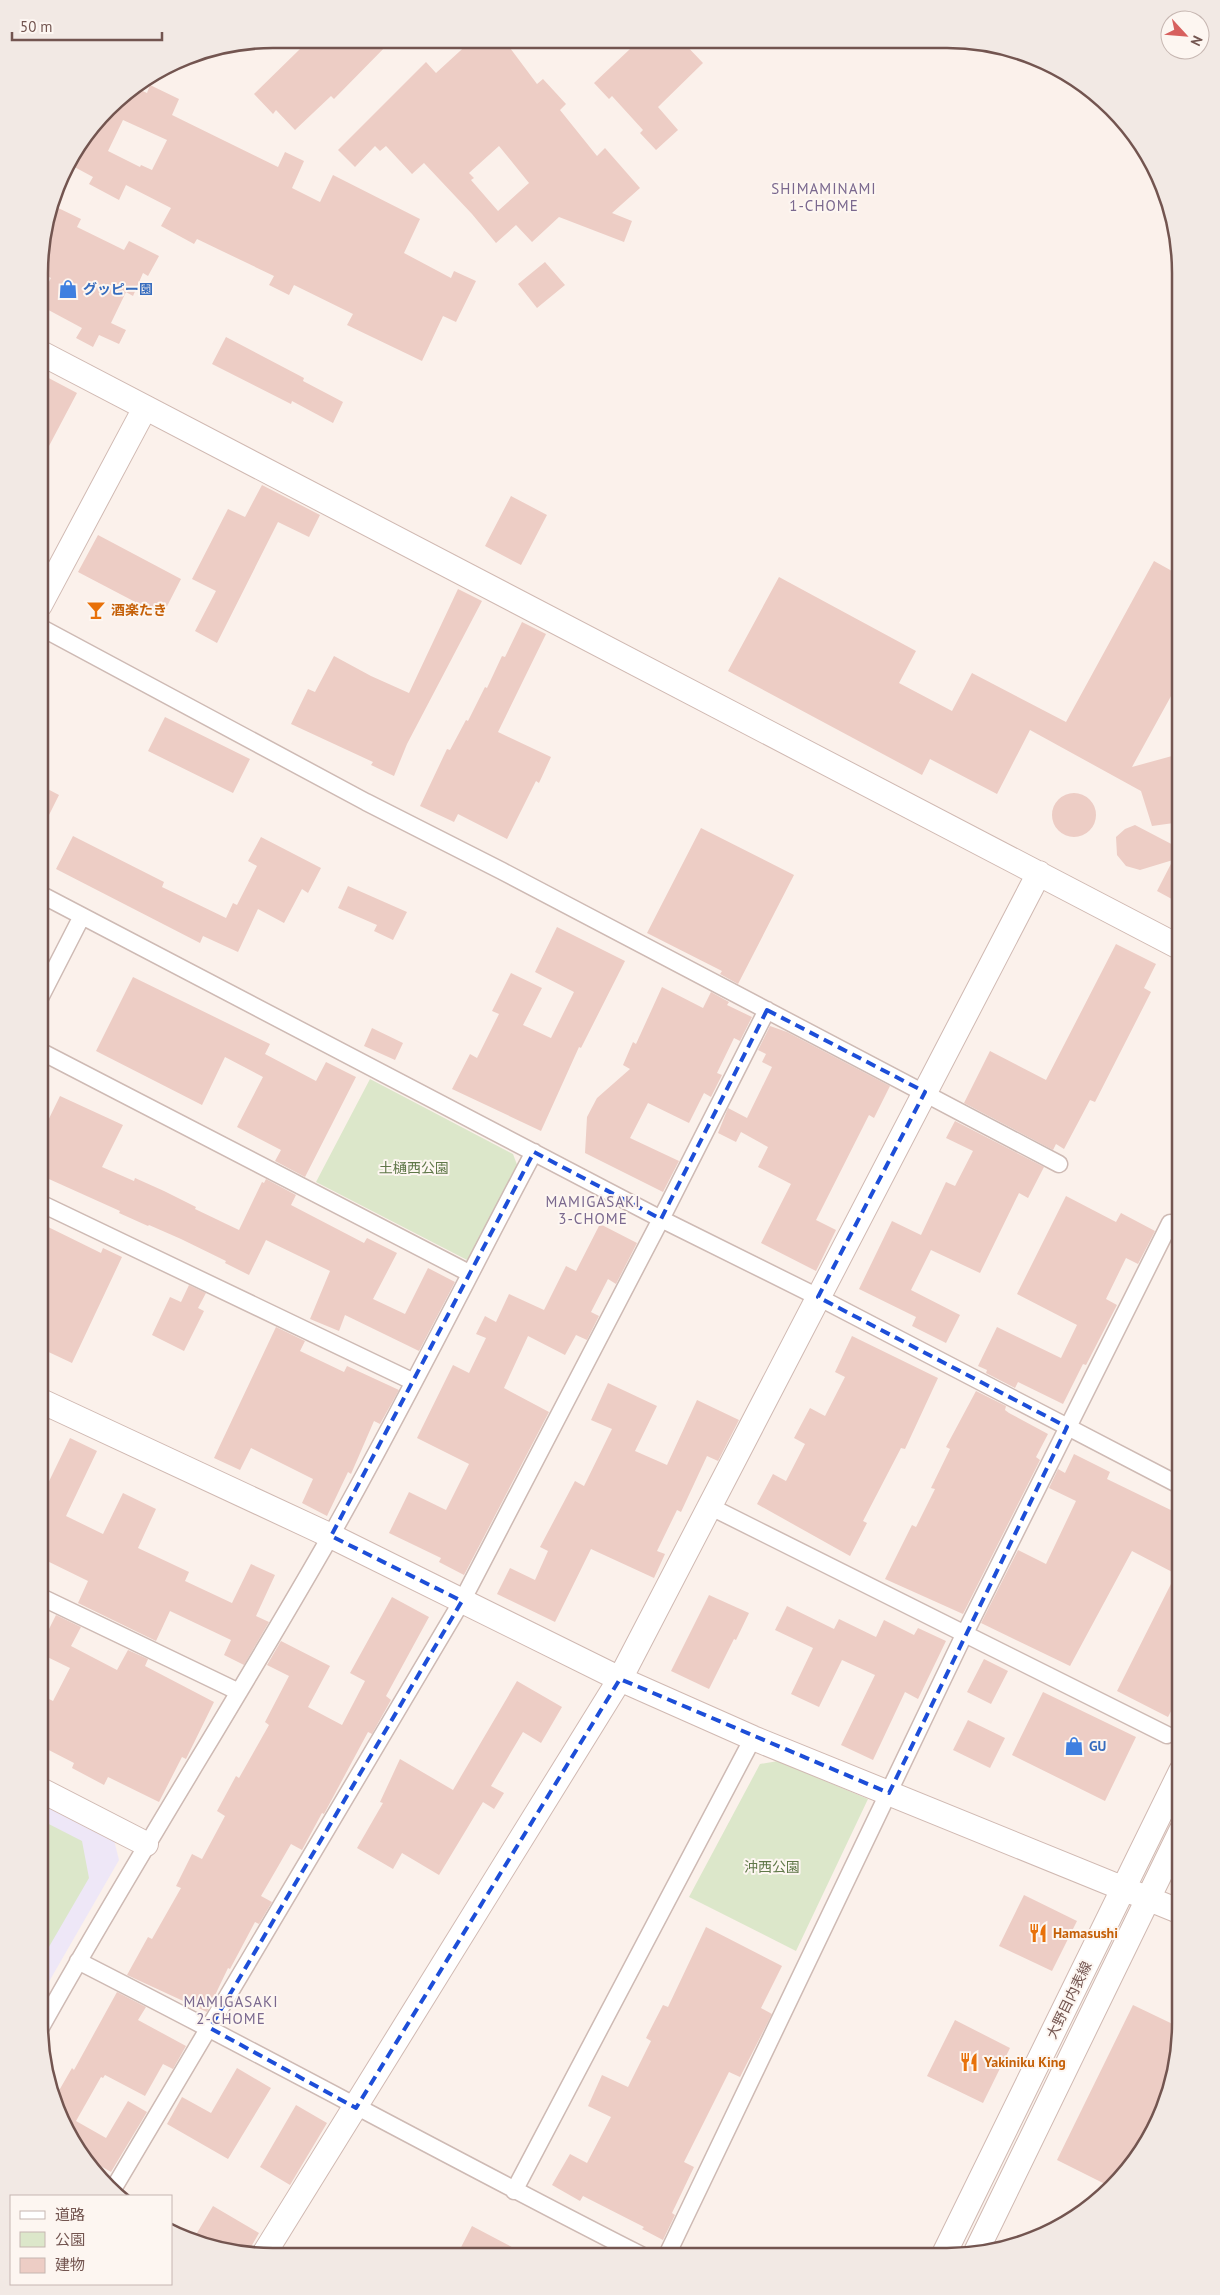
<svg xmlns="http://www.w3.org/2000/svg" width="1220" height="2295" viewBox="0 0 1220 2295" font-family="'PT Sans','Noto Sans JP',sans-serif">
<rect width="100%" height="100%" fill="#fbf1eb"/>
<path fill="#eee7f7" d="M39 1799 113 1836 119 1860 39 1999Z"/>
<path fill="#dce7ca" d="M370 1079 513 1154 519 1170 471 1262 316 1182Z
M778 1761 868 1799 796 1951 689 1897 760 1764Z
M39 1819 82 1841 89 1878 39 1964Z"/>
<path fill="#edcdc5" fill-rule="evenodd" d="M291 39H393L334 99 331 96 295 130 276 110 273 114 254 94 300 49Z
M472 40H504L537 84 543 79 566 104 560 110 597 156 605 148 640 188 612 213 632 221 624 242 559 217 532 242 516 225 496 243 472 214 424 163 412 174 386 146 380 151 375 146 355 167 338 150 426 62 436 73ZM499 146 529 183 498 211 471 180 474 178 469 173Z
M622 41H682L703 63 658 107 678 130 656 150 640 133 643 130 612 96 609 99 594 83 630 49Z
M150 85 179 99 172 115 278 167 285 152 304 161 292 188 320 202 333 175 420 219 404 253 451 278 454 271 476 281 456 322 443 316 422 361 347 325 353 314 294 285 289 295 269 285 274 276 197 239 194 244 161 226 171 208 126 185 119 200 89 184 93 177 67 163 118 97 134 87 147 93ZM123 120 167 140 152 170 141 165 140 167 108 151Z
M52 205 81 219 77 227 124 250 129 241 159 256 148 276 143 273 133 296 126 292 111 323 126 330 119 344 99 335 93 347 76 338 82 328 41 306V297L51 278 41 273V242Z
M545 262 565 285 537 308 518 284Z
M226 337 304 378 303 381 343 402 333 423 292 401 291 404 212 364Z
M41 374 77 393 40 463 41 407Z
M262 485 320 515 309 537 278 522 217 643 195 631 216 591 192 579 228 509 245 517Z
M511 496 547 515 521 565 485 546Z
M98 535 181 579 162 616 78 572Z
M1154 561 1181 576V678L1132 767 1172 756H1181V822L1152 826 1141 791 1030 730 997 794 930 759 922 775 728 671 779 577 916 651 899 683 952 711 972 673 1066 722Z
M458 589 482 601 407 744 394 776 371 765 373 762 291 724 308 689 315 692 334 656 371 676 409 693Z
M522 622 546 634 498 732 551 757 539 783 536 781 507 839 458 814 454 822 420 806 447 749 450 750 466 720 468 721 485 687 487 688 502 656 505 657Z
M165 717 250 759 233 793 148 751Z
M40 785 59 795 40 833Z
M1052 815a22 22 0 1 1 44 0a22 22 0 1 1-44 0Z
M1135 825 1179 848 1181 844V904L1157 891 1173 860 1140 870 1126 866 1117 855 1116 837 1125 829Z
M701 828 794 875 738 984 720 974 722 971 647 933Z
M73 836 164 882 162 887 226 918 233 903 237 905 257 866 248 861 261 837 321 868 308 893 302 889 284 923 258 909 238 952 203 936 200 943 56 869Z
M348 886 407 912 393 940 374 931 377 925 338 908Z
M557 927 625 961 581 1048 579 1047 541 1131 452 1089 470 1054 477 1058 499 1014 492 1011 511 973 542 988 523 1025 551 1038 574 992 535 972Z
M1116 944 1156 964 1144 988 1151 992 1095 1102 1090 1100 1064 1149 1056 1144 1053 1150 964 1103 990 1051 1046 1080Z
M133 977 270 1044 265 1054 316 1081 326 1062 356 1077 305 1177 275 1161 281 1150 237 1127 263 1077 225 1057 202 1105 96 1051Z
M662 987 703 1008 711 992 729 1002 727 1005 752 1017 740 1041 734 1038 717 1073 722 1075 711 1097 704 1093 689 1123 648 1103 630 1138 679 1161 663 1192 585 1153 587 1117 597 1098 630 1069 623 1065 633 1042 636 1044Z
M770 1026 787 1032 890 1086 874 1118 869 1115 816 1220 836 1230 816 1271 761 1243 791 1184 758 1167 768 1147 741 1132 736 1142 718 1133 728 1108 747 1118 772 1067 762 1062 766 1054 758 1050Z
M372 1028 403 1043 395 1060 364 1046Z
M60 1096 123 1125 102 1167 134 1181 135 1178 164 1191 196 1207 195 1209 239 1230 262 1182 264 1183 266 1179 296 1195 291 1205 364 1243 367 1238 397 1253 373 1299 405 1314 428 1268 455 1282 419 1351 345 1315 339 1331 310 1319 330 1271 266 1240 249 1275 225 1263 226 1261 181 1239 149 1225 148 1226 119 1213 120 1211 40 1175V1137Z
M955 1121 1044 1167 1028 1198 1019 1193 980 1273 931 1250 911 1290 960 1315 946 1343 912 1326 916 1317 859 1289 892 1221 921 1235 946 1182 955 1186 973 1151 946 1138Z
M1066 1196 1116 1222 1121 1213 1155 1231 1138 1264 1126 1258 1106 1299 1117 1305 1086 1365 1083 1364 1063 1404 1018 1382 1015 1388 986 1373 987 1370 978 1366 997 1327 1061 1358 1077 1325 1017 1294Z
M40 1223 101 1253 103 1248 122 1257 72 1363 40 1348Z
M600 1224 637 1243 616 1284 608 1279 591 1312 599 1316 587 1340 576 1335 565 1355 528 1336 504 1388 549 1412 464 1575 439 1562 441 1558 389 1533 409 1492 446 1510 469 1464 417 1438 453 1365 469 1373 486 1338 476 1334 485 1316 496 1322 509 1294 544 1310 566 1266 576 1271Z
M189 1285 206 1293 198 1308 204 1311 184 1351 152 1335 170 1297 181 1302Z
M276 1327 305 1341 300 1351 344 1372 347 1366 399 1390 380 1424 374 1421 351 1474 348 1472 327 1516 302 1503 313 1479 251 1448 240 1470 214 1458Z
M852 1336 938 1378 905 1449 901 1448 863 1521 867 1523 850 1556 757 1504 773 1474 786 1481 805 1444 794 1438 810 1408 825 1416 845 1377 835 1372Z
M608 1383 657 1406 635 1451 667 1465 697 1400 739 1420 718 1461 707 1456 681 1512 677 1510 657 1551 665 1554 654 1578 591 1549 555 1622 497 1594 510 1568 535 1580 548 1551 540 1547 575 1481 584 1486 612 1429 591 1420Z
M976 1391 1006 1406 1005 1410 1009 1413 1048 1434 1036 1457 1040 1460 963 1614 885 1579 912 1525 916 1527 935 1489 931 1488 950 1449 946 1447Z
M70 1438 97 1451 66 1516 103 1534 123 1493 156 1509 138 1548 189 1572 185 1581 232 1603 251 1564 275 1575 256 1616 269 1622 244 1665 224 1655 231 1640 170 1611 156 1641 78 1603 88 1581 39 1557V1502Z
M1074 1454 1110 1472 1107 1479 1179 1514 1173 1526 1181 1530V1692L1168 1717 1117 1691 1176 1574 1132 1551 1070 1666 981 1623 1018 1550 1046 1564 1076 1501 1049 1488 1058 1469 1065 1473Z
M709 1595 749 1613 736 1640 734 1639 709 1689 671 1671Z
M392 1597 429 1617 386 1696 391 1700 372 1734 368 1732 324 1814 322 1813 302 1850 291 1844 261 1896 272 1902 259 1924 255 1922 230 1969 228 1968 207 2012 127 1975 148 1937 152 1939 181 1888 176 1886 192 1854 202 1859 225 1816 217 1811 236 1776 239 1778 269 1725 265 1722 289 1676 267 1665 281 1641 330 1666 308 1707 342 1725 365 1681 350 1673Z
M787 1606 834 1629 839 1619 876 1637 884 1620 914 1635 918 1628 946 1641 918 1699 905 1692 873 1760 841 1745 875 1675 842 1660 819 1707 791 1694 813 1648 775 1630Z
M56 1615 81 1627 71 1646 117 1670 128 1650 148 1659 145 1666 214 1702 186 1759 182 1757 159 1802 108 1777 104 1785 72 1768 74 1763 39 1745V1694L53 1701 70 1668 39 1653V1649Z
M984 1659 1008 1671 991 1704 967 1692Z
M517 1681 562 1707 541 1743 523 1732 491 1786 504 1793 494 1809 483 1802 439 1875 402 1853 393 1869 357 1848 383 1803 380 1802 400 1759 453 1790Z
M1043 1692 1136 1737 1105 1801 1012 1755Z
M968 1720 1005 1738 990 1768 953 1750Z
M1024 1895 1077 1921 1052 1971 999 1946Z
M706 1927 782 1966 761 2008 772 2014 740 2077 729 2072 684 2162 694 2167 672 2213 675 2215 663 2240 642 2229 644 2227 583 2196 580 2201 552 2185 570 2154 587 2163 611 2117 588 2106 602 2075 628 2087 651 2041 646 2038 663 2005 668 2007Z
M117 1992 146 2007 138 2020 186 2046 173 2069 163 2064 145 2096 105 2075 103 2078 101 2077 76 2121 106 2138 128 2101 147 2112 111 2172 78 2153 53 2101 72 2068 74 2070Z
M1133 2005 1181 2028V2038L1164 2112 1133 2165 1111 2187 1057 2160Z
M955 2020 1010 2048 983 2103 927 2076Z
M237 2068 271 2088 228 2159 167 2124 182 2097 211 2113Z
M296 2105 327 2123 290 2185 260 2167Z
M213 2206 259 2233 247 2254 201 2242 194 2238Z
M472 2226 527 2255H457Z"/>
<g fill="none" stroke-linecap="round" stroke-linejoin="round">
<g stroke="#cebab4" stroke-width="19">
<path id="street" d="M40 627 366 802 502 871 1059 1164
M40 894 661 1219 818 1297 1181 1486
M40 998 82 916
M40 1051 469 1273
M40 1203 414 1382
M39 1419 47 1403
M709 1506 1167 1735
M39 1596 239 1692
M78 1961C267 2057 452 2159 641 2255
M40 2029C133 1862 236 1702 330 1537 402 1410 466 1280 534 1152
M112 2191 462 1601 661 1219 767 1010
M514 2191 753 1738
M667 2255 964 1635 1170 1223"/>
</g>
<g stroke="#d0b9b2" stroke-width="26">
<path id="secondary" d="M41 353 1181 948
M40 605 145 408
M39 1400 331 1536 620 1679 753 1738 1181 1912
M39 1789 146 1844
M976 2252 1181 1831
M264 2254 620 1679 1039 873
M943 2256 1181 1771"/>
</g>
<use href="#street" stroke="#fff" stroke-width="16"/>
<use href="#secondary" stroke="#fff" stroke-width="24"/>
</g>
<path fill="none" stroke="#1d4ed8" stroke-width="4" stroke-dasharray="10 6" stroke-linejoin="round" d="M767 1010 925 1092 818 1297 1067 1427 889 1793 620 1679 356 2108 210 2028 462 1601 331 1536 534 1152 661 1219Z"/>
<defs>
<g id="shop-bare" transform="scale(1.5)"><path d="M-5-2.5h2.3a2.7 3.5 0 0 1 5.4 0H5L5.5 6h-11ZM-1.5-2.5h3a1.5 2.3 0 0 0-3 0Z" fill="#3f7fe0" stroke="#fdf6f1" stroke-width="2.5" paint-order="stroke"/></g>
<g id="bar-bare" transform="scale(1.5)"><path d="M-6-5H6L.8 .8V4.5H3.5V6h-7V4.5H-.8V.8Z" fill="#e8710a" stroke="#fdf6f1" stroke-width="2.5" paint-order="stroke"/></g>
<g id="restaurant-bare" transform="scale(1.5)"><path d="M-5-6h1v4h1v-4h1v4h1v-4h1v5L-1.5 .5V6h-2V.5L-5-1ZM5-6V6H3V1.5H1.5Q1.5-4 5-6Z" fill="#e8710a" stroke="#fdf6f1" stroke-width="2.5" paint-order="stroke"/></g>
</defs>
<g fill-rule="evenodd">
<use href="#shop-bare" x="68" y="289"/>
<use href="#bar-bare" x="96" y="610"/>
<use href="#shop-bare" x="1074" y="1746"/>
<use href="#restaurant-bare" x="1038" y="1933"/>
<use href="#restaurant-bare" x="969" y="2062"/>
</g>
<g text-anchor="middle" stroke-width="4" stroke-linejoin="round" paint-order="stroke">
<g font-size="14" font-weight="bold" fill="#366cbe" stroke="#fdf6f1" text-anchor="start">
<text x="83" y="294">グッピー園</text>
<text x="1089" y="1751">GU</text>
</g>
<g font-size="14" font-weight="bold" fill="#c56008" stroke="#fdf6f1" text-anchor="start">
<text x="111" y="615">酒楽たき</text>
<text x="1053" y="1938">Hamasushi</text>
<text x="984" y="2067">Yakiniku King</text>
</g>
<g font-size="14" fill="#607849" stroke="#fdf6f1">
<text x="414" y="1173">土樋西公園</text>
<text x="772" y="1872">沖西公園</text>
</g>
<g font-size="14" fill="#735550" stroke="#fdf6f1">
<text transform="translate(1069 2000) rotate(-64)" y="5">大野目内表線</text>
</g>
<g font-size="15" letter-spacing="1" fill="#7a688e" stroke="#fdf6f1">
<text x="824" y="194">SHIMAMINAMI<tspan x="824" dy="17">1-CHOME</tspan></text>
<text x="593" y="1207">MAMIGASAKI<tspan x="593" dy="17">3-CHOME</tspan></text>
<text x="231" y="2007">MAMIGASAKI<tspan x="231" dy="17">2-CHOME</tspan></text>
</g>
</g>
<path d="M0 0H1220V2295H0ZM273 48H947A225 225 0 0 1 1172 273V2023A225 225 0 0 1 947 2248H273A225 225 0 0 1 48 2023V273A225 225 0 0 1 273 48Z" fill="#f2e9e4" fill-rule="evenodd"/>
<path fill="none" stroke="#735550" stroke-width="2.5" d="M273 48H947A225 225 0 0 1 1172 273V2023A225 225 0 0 1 947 2248H273A225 225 0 0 1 48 2023V273A225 225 0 0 1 273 48Z"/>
<rect x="10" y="2195" width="162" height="90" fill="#fdf6f1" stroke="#c6b6b1"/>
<rect x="20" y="2211" width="25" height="8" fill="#ffffff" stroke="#c6b6b1"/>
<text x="55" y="2220" font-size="15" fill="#735550">道路</text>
<rect x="20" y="2232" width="25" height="15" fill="#dce7ca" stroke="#c6b6b1"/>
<text x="55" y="2245" font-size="15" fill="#735550">公園</text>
<rect x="20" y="2258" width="25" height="15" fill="#edcdc5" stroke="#c6b6b1"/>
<text x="55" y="2270" font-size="15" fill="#735550">建物</text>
<g transform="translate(1185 35) rotate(116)"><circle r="24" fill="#fdf6f1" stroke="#c6b6b1"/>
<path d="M0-4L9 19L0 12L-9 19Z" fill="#d7605e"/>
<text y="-8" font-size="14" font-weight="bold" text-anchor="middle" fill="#735550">N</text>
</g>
<path d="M12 32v8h150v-8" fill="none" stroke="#735550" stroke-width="2.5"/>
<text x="20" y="32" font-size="15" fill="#735550" stroke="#fdf6f1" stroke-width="4" paint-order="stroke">50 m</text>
</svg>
